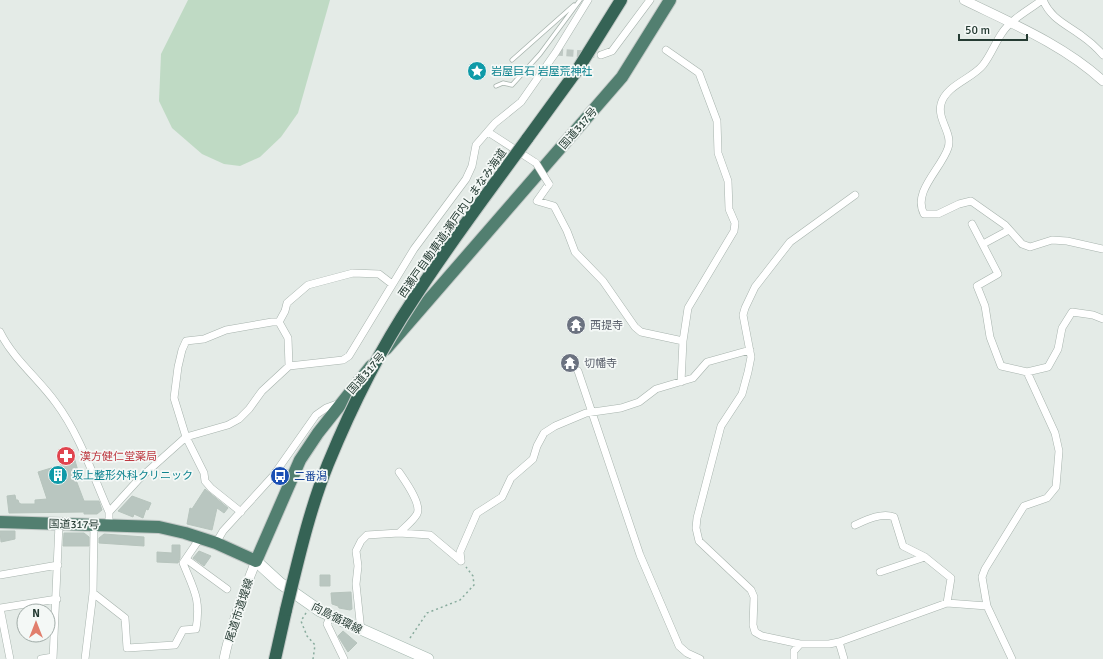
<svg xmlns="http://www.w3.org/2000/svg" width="1103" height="659" viewBox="0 0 1103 659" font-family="Signika,'Noto Sans JP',sans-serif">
<rect width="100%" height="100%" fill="#e4ebe7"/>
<path fill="#bfdac4" d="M188 0H330L298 113 281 137 260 157 240 166 224 164 202 154 172 128 159 101 161 54Z"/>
<path fill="#b9c6c0" stroke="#b7c4bd" d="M72 450 80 478 76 480 84 501H99L102 510 97 514H84V512L9 513 7 496 15 495 16 500H18L19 503 21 504H35V500L47 499 38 472 61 465 58 454Z
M205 489 228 508 224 513 217 508 212 530 187 524 190 508 192 509Z
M132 496 151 503 148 510 146 509 143 518 134 514 133 517 118 511Z
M0 531H15V539L1 542Z
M64 533H84L89 537V546H63Z
M104 534 144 537V546L99 543V538Z
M172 545H180V558L178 563 157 562V552L172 553Z
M199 551 211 556 204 566 193 558Z
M320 575H330V586H320Z
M351 592 352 609 350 610 339 608 338 606 332 604 331 593Z
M343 631 357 643 348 652 338 636Z"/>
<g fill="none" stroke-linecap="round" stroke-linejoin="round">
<path stroke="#bec8c3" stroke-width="7" stroke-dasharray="7 3.5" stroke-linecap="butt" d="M556 52 601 55"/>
<g stroke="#a7b3ad" stroke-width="5">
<path id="service" d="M512 60 574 5
M496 86 503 83 512 85 540 54 580 0"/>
</g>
<g stroke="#a7b3ad" stroke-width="8">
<path id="minor" d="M1042 0C1029 10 1011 19 1002 33 995 43 991 55 983 65 972 79 946 85 941 104 937 120 953 133 948 148 941 169 912 192 924 214H938L959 204 971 201 1005 225 1022 244 1030 247 1052 240 1067 241 1103 249
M1043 0C1051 19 1066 24 1082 36 1089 41 1097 48 1103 55
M666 50 699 73 717 121 718 153 728 181 729 209 735 223 734 231 688 308 683 341 681 382
M601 55 612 51 650 0
M488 132 536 163
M549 184 537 201 554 206 567 231 575 252 603 281 635 327 641 332 683 341
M972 224 998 274 977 286 985 306 990 337 1001 366 1027 372 1055 433 1059 451 1056 487 1047 498 1024 506 985 569 982 577 987 606
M983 244 1009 230
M279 322 285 311 287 303 308 285 353 273 379 274 392 284
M0 332C14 360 38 378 56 403 80 435 93 476 109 512
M578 371 640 555 679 646 687 653 700 659
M1027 372 1048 367 1058 349 1062 328 1072 312 1093 315 1103 319
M241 512 211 488 205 481 204 473 186 437 174 398 178 367 182 350 186 341 204 339 226 330 272 322H279L288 338 289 366
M109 524V512L139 479 186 437 228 425 239 419 249 409 262 391 289 366 343 360 349 356 414 249 466 179 472 166 476 145 495 123 521 102 556 52 588 0
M855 525C866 520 882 512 894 517L903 546 925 557 951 578 947 603
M399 533 430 535 461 561
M216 543 223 531 273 476 316 415 326 408 340 403
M186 559 227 589
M461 561 460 552 477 513 502 497 511 478 533 459 537 446 544 433 555 426 586 413 621 408 639 402 656 389 693 378 707 362 750 350
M880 572 925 557
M0 575 58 565
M93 593 125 618 127 648 175 645 183 630 196 629C201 599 194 590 183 563L200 538
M0 608 57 599
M0 608 10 659
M331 616 327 624 344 659
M361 631 356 584 358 566 356 551 361 541 367 535 399 533C405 527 413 521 417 514 422 504 405 481 399 472
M839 642 844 659
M800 644 762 636 755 632 753 625 754 597 751 590 699 541 696 528 697 518 721 426 742 394 748 372 751 357 743 315 745 308 755 287 790 242 855 195
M41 659 53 657
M53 659 59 524
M85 659 93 593 94 525
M794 659V651L800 644H829L839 642 947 603 987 606 1012 659"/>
</g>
<g stroke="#a7b3ad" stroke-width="10">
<path id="tertiary" d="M964 0C1011 23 1064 45 1103 81
M224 659C231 625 243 593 256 561"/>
</g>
<g stroke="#a3b6ae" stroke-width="12">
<path id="secondary" d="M256 561 280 583 320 611 428 659"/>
</g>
<g stroke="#c2c8c6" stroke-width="14">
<path id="trunk" d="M386 349 622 77 670 0
M0 522 159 527 185 533 216 543 256 561 300 460 318 433 371 366"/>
</g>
<g stroke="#c2c8c6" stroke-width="14">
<path id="motorway" d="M527 139 578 69 621 0
M275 659 286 610"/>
</g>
<path stroke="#88ab9d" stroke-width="1.5" stroke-dasharray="2 3" stroke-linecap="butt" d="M306 613 301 621 307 636 315 645 313 659
M410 638 427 613 460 600 474 585 473 576 466 567"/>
<use href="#service" stroke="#fff" stroke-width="3.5"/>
<use href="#minor" stroke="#fff" stroke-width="7"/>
<use href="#tertiary" stroke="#fff" stroke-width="9"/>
<use href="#secondary" stroke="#fff" stroke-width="11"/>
<use href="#trunk" stroke="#527f70" stroke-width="12"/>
<use href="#motorway" stroke="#356355" stroke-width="12"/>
<g stroke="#a7b3ad" stroke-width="8" stroke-linecap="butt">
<path id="minor-bridge" d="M536 163 549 184"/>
</g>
<g stroke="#c2c8c6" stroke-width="14" stroke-linecap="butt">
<path id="motorway-bridge" d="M286 610C298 561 309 511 328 464 351 408 379 351 413 300 448 245 488 193 527 139"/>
</g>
<use href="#minor-bridge" stroke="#fff" stroke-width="7"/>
<use href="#motorway-bridge" stroke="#356355" stroke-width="12"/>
</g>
<defs>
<g id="sight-disc" transform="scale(1)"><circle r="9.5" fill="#0f9aa8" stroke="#f4f8f6"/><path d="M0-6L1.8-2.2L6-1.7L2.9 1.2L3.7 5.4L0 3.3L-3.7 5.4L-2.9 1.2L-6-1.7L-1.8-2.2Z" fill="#fff"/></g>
<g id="temple-disc" transform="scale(1)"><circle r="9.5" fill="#6b7280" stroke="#f4f8f6"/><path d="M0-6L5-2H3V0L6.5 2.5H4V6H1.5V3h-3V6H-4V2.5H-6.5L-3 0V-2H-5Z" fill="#fff"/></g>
<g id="pharmacy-disc" transform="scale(1)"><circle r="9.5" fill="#e0444e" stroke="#f4f8f6"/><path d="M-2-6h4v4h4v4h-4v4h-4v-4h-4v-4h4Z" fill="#fff"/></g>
<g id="building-disc" transform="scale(1)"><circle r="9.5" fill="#0f9aa8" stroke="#f4f8f6"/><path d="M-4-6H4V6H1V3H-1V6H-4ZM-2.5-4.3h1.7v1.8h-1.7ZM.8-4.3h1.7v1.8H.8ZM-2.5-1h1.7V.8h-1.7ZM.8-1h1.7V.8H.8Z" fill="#fff"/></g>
<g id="bus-disc" transform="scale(1)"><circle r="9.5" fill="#1a4fb4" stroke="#f4f8f6"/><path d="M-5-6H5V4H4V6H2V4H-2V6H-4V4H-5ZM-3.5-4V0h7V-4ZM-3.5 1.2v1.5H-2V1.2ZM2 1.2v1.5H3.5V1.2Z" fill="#fff"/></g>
</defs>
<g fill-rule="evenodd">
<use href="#sight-disc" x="477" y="71"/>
<use href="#temple-disc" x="576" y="325"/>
<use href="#temple-disc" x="570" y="363"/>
<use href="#pharmacy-disc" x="66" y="456"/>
<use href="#building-disc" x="58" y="475"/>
<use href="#bus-disc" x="280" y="476"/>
</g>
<g text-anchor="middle" stroke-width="3.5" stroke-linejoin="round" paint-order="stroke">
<g font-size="11" fill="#0d838f" stroke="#f4f8f6" text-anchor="start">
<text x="491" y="75">岩屋巨石 岩屋荒神社</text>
<text x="72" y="479">坂上整形外科クリニック</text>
</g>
<g font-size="11" fill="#253b33" stroke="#f4f8f6">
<text transform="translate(578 128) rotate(-49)" y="4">国道317号</text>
<text transform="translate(452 223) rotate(-55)" y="4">西瀬戸自動車道;瀬戸内しまなみ海道</text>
<text transform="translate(366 373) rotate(-49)" y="4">国道317号</text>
<text transform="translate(74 524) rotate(1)" y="4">国道317号</text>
<text transform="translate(239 610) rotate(-72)" y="4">尾道市道堤線</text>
<text transform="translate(337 618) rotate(27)" y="4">向島循環線</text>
</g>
<g font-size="11" fill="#5b616d" stroke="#f4f8f6" text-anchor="start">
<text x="590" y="329">西提寺</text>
<text x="584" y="367">切幡寺</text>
</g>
<g font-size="11" fill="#be3a42" stroke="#f4f8f6" text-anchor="start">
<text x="80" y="460">漢方健仁堂薬局</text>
</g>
<g font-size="11" fill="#164399" stroke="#f4f8f6" text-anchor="start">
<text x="294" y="480">二番潟</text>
</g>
</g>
<g transform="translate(36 623)"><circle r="19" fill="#f4f8f6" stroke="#a1aca8"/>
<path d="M0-3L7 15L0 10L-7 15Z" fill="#e17e6c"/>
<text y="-6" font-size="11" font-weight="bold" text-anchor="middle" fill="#253b33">N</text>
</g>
<path d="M959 34v6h68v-6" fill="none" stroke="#253b33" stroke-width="2"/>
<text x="965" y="34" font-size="12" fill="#253b33" stroke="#f4f8f6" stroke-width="3" paint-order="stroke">50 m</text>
</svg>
